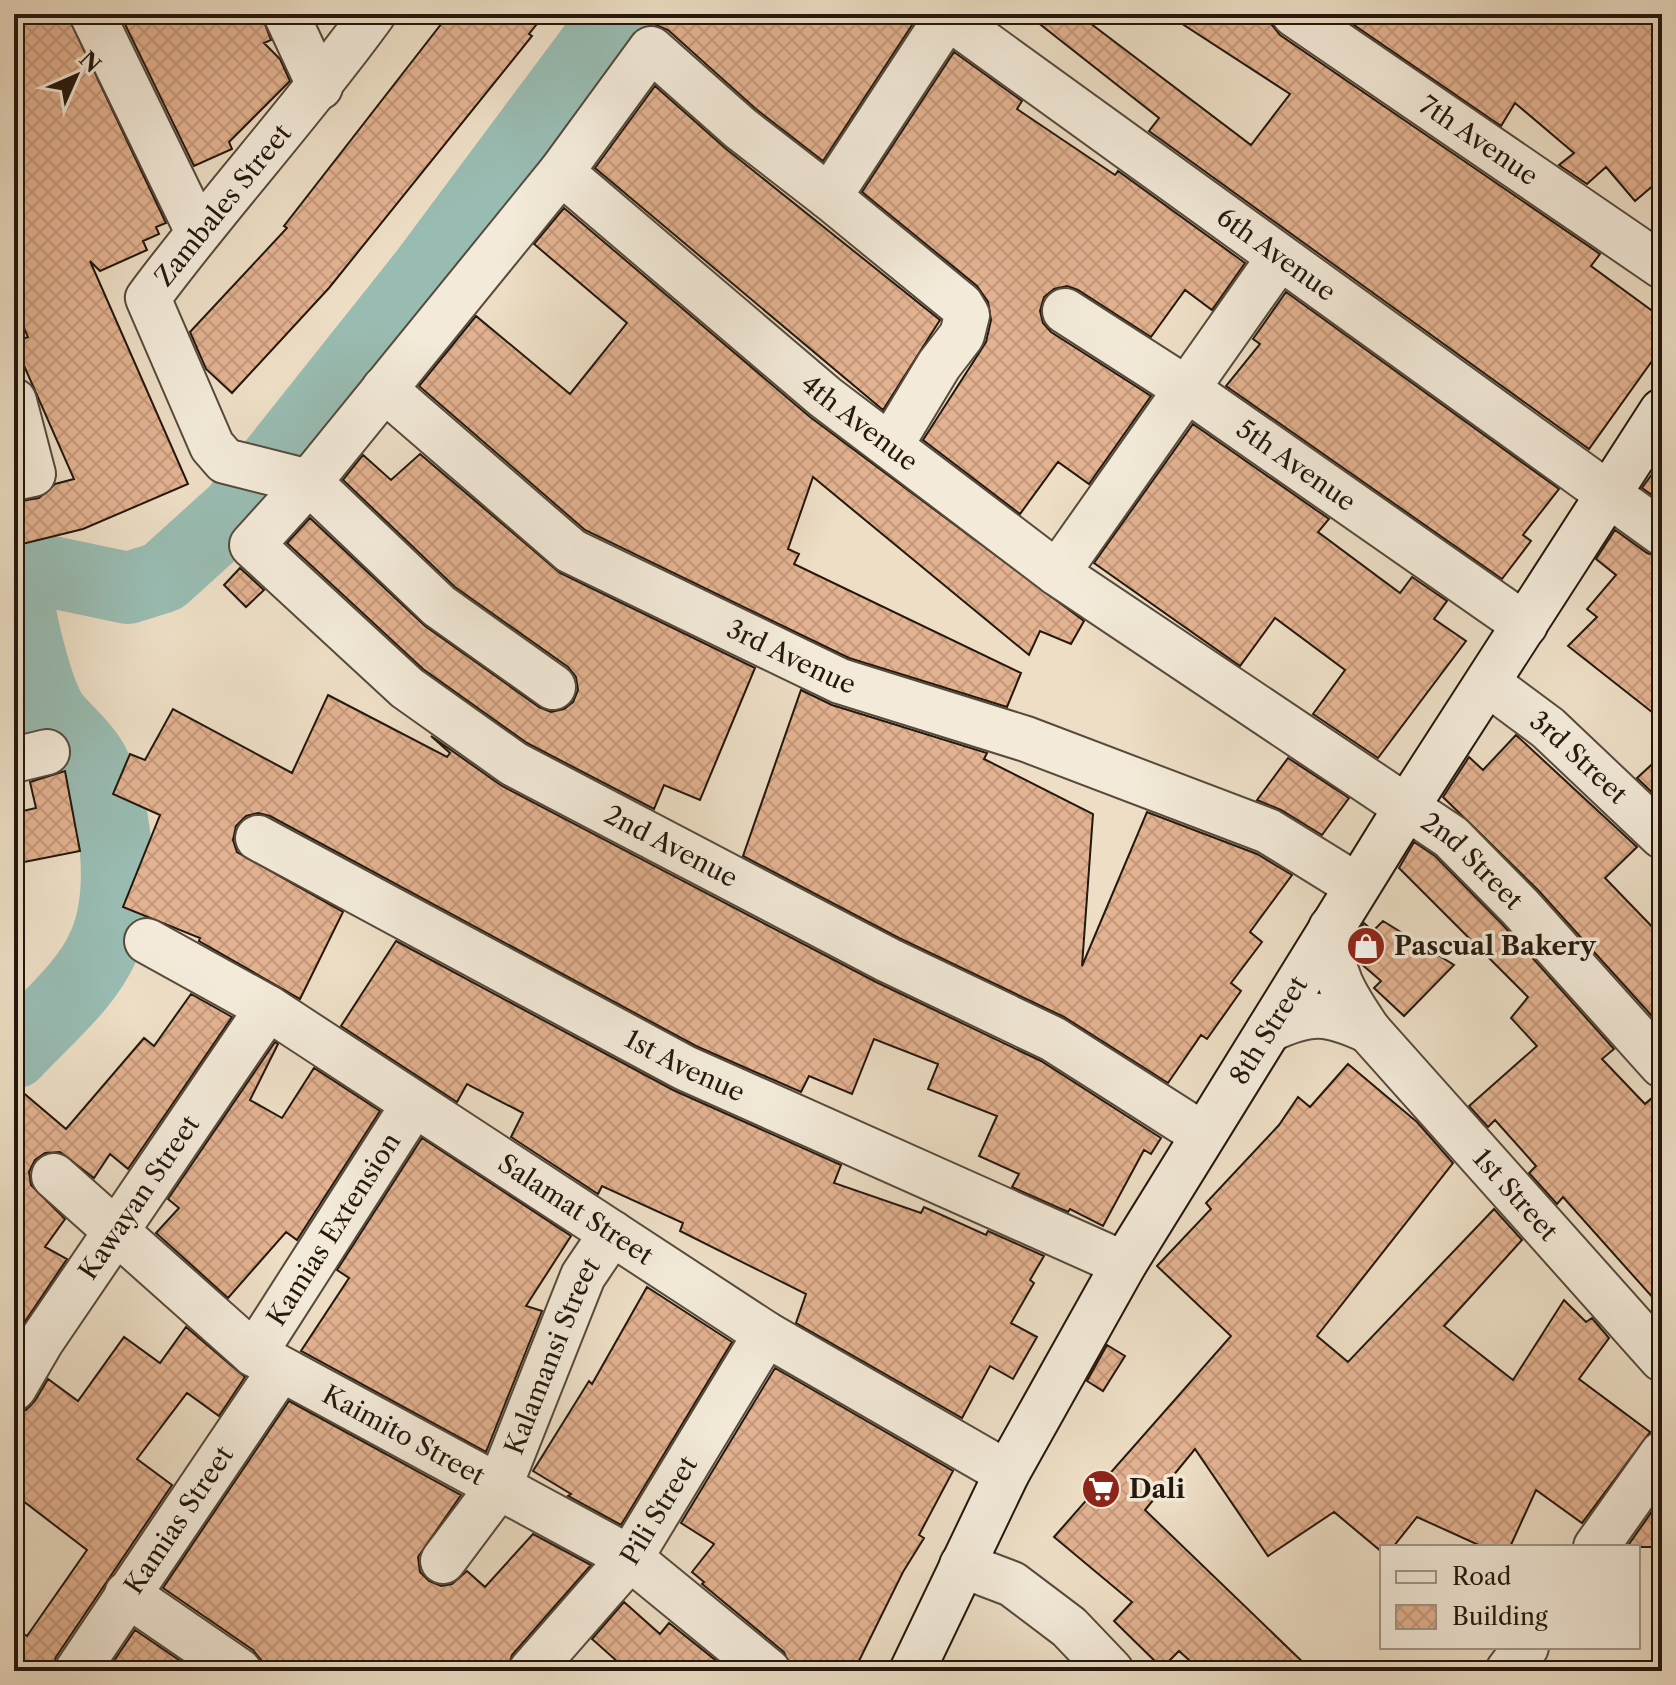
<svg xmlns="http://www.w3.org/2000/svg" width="1676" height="1685" viewBox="0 0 1676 1685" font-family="'Libre Caslon Text',serif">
<defs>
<pattern id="building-cross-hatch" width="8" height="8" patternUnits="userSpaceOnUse" patternTransform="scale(2)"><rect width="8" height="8" fill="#e3b290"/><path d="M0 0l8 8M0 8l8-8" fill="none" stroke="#c3987b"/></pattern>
</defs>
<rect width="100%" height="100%" fill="#eddec5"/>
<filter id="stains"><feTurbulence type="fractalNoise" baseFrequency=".0025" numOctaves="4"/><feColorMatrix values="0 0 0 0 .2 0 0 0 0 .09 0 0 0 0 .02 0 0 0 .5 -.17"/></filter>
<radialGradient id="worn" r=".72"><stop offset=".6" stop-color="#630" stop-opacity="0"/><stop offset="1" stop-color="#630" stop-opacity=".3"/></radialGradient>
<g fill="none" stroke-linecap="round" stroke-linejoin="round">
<path stroke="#99bcb2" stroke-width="72" d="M14 1053C44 1020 86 987 104 945 126 895 118 808 92 761 82 743 64 730 52 714 37 690 21 625 18 597L42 570 128 588 163 577 236 511 426 272 618 14"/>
</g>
<path fill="url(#building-cross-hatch)" stroke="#24180e" stroke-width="2" d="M14 14H67L166 223 156 227 159 234 143 241 147 250 100 271 90 261 188 484 83 529 14 546V502L39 498 55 484 74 479 14 343 28 337 14 306Z
M120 14H261L271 40 264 43 280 59 290 81 229 142 232 149 194 166Z
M449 14H545L529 34 532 36 329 288 232 393 206 369 190 332 287 228 284 226Z
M665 14H904L914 22 823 161 756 109 668 30 656 25Z
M1027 14H1078L1251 145 1290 94 1167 14H1269L1272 25 1280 35 1600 254 1591 266 1662 318V347L1589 449 1149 131 1159 118Z
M1338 14H1662V178L1635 201 1606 167 1587 184 1559 165 1574 153 1515 103 1501 126Z
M954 52 1022 101 1017 109 1115 175 1118 171 1245 263 1212 310 1185 290 1151 337 1078 290 1067 286 1054 289 1044 297 1040 311 1043 323 1051 332 1151 396 1089 484 1058 462 1020 514 923 440 986 342 991 320 988 302 977 286 862 192Z
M655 86 725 148 940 320 883 410 595 168Z
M564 208 810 417 1084 621 1071 644 1040 631 1029 655 813 477 788 549 799 554 794 564 1021 673 1007 707 849 658 585 530 419 386 476 316 570 394 627 323 534 244Z
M1286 292 1559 489 1523 535 1531 541 1502 579 1226 386 1260 344 1253 339Z
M1193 424 1329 519 1318 532 1400 593 1412 577 1447 601 1434 619 1466 641 1378 758 1313 714 1345 670 1275 618 1240 666 1094 563Z
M420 454 560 573 755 668 700 800 664 785 654 809 527 743 423 669 287 543 310 518 425 626 539 707 551 712 564 709 573 702 578 690 576 677 568 667 455 587 343 480 363 455 391 480Z
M1662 460V502L1642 488Z
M1615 530 1647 553 1662 558V720L1568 646 1597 617 1587 609 1616 575 1596 559Z
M240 568 264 590 246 607 224 585Z
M801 690 832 705 987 753 984 759 1093 814 1082 966 1147 812 1257 854 1292 875 1250 932 1262 942 1231 983 1241 991 1207 1039 1201 1035 1168 1083 1064 1017 899 938 743 856Z
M328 695 447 757 450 753 431 736 502 786 876 982 1041 1061 1161 1138 1151 1154 1144 1150 1103 1226 1070 1209 1068 1212 1012 1187 1019 1174 979 1156 997 1116 928 1089 938 1064 874 1039 852 1094 809 1076 801 1092 696 1046 270 816 258 813 246 816 236 826 233 840 237 852 343 912 300 999 199 941 200 938 123 907 160 815 113 794 130 754 145 760 173 709 292 773Z
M1516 735 1637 847 1605 878 1662 937V1005L1651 1015 1538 890 1443 797 1469 757 1483 770Z
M1662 755V802L1637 778Z
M1288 758 1349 798 1322 835 1281 810 1257 800Z
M65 771 80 851 14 864V813L36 808 30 782Z
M1414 842 1435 856 1502 924 1614 1049 1602 1059 1645 1104 1662 1089V1308L1563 1197 1557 1204 1529 1173 1536 1166 1495 1120 1488 1127 1469 1106 1537 1046 1511 1018 1528 997 1399 868Z
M1383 921 1454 965 1404 1016 1374 988 1381 981 1359 962 1357 953 1356 936 1364 923 1373 931Z
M396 941 673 1090 841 1165 834 1183 921 1213 924 1207 986 1235 988 1231 1044 1256 1030 1280 1034 1283 1011 1323 1037 1337 1013 1379 990 1366 962 1418 796 1323 806 1294 680 1231 683 1223 602 1186 598 1194 511 1137 523 1113 467 1084 457 1102 341 1026Z
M191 994 232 1017 128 1169 110 1154 94 1178 60 1152 45 1153 35 1160 29 1172 31 1185 65 1219 45 1247 67 1259 14 1338V1085L66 1129 144 1038 154 1046Z
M275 1042 278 1044 250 1100 282 1118 314 1068 380 1111 297 1240 286 1232 228 1298 156 1233 179 1208 168 1199Z
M1348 1064 1417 1122 1453 1163 1317 1336 1348 1362 1494 1209 1522 1240 1444 1326 1513 1380 1564 1300 1586 1322 1592 1318 1609 1338 1579 1379 1650 1432 1582 1523 1536 1490 1510 1547H1483L1417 1517 1393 1547H1382V1552L1334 1512 1268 1556 1195 1449 1145 1510 1312 1671H1201L1179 1651 1162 1668 1114 1621 1132 1602 1054 1537 1231 1336 1157 1266 1211 1209 1206 1203 1279 1125 1298 1097 1310 1107Z
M422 1138 571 1236 526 1306 542 1311 486 1452 301 1351 349 1278 337 1270Z
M647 1287 732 1342 621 1525 568 1496 571 1494 533 1471 589 1381 592 1384Z
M186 1327 245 1377 219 1416 187 1393 137 1459 172 1485 56 1657 52 1671H14V1628L27 1636 87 1550 14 1494V1413L26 1410 35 1401 48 1379 78 1401 124 1337 160 1363Z
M1107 1345 1125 1356 1103 1391 1087 1381Z
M775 1368 953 1471 919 1535 924 1538 903 1572 854 1671H792L784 1652 702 1584 704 1582 692 1572 714 1544 681 1523Z
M289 1401 461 1495 418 1557 420 1572 429 1581 441 1586 452 1584 467 1571 485 1587 533 1534 591 1565 512 1655 507 1671H264L261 1660 253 1650 163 1588Z
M1662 1497V1547H1627Z
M624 1602 660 1634 669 1623 729 1671H628L592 1639Z
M135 1630 195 1671H107Z"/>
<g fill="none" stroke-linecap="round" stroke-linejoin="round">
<g stroke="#564a3c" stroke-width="48">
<g id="street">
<path d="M92 14 198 232"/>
<path d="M286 14 320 87"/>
<path d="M373 14C302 112 220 201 148 298L212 446 225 461 309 482 439 606 553 687"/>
<path id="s1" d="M944 14 1662 533"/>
<path id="s2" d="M1294 14 1662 266"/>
<path id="s3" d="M561 172 825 397 1057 573 1451 837 1520 907 1662 1065"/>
<path id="s4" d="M829 197 740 128 651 49 561 172 309 482 252 545 407 688 514 764 888 960 1053 1039 1202 1134"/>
<path id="s5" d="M1065 311 1188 390 1525 625"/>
<path id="s6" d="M384 389 571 551 840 681 1026 739 1268 831 1357 886"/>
<path d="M14 401 33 474 14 478"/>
<path d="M890 446 939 365 962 335 967 315 961 305 829 197 949 14"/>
<path d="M1057 573 1279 258"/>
<path id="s7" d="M1489 684 1548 728 1662 836"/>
<path d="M14 760 47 752"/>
<path id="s8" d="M258 838 685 1068 1124 1264"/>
<path id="s9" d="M1331 928C1329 972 1345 996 1369 1031L1662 1359"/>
<path id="s10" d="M147 941 268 1008 766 1334 1007 1473"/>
<path d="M1269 1030C1311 1010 1328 1012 1369 1031"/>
<path id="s11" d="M54 1176 254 1354 630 1558 768 1671"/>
<path id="s12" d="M254 1354 414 1104"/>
<path id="s13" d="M14 1388 42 1340 268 1008"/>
<path d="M1596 1547 1662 1454"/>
<path id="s14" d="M443 1561 500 1485 583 1276 612 1233"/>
<path d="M962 1565 1012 1584 1069 1627 1111 1671"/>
<path d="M127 1594 239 1671"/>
<path id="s15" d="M77 1671 280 1370"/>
<path id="s16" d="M531 1671 630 1558 766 1334"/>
<path d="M1508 1671 1526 1647"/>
</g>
</g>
<g stroke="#24180e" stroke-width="48">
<g id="secondary">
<path id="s17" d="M912 1671 1007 1473 1124 1264 1408 805 1662 411"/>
</g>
</g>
<use href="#street" stroke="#f3ead9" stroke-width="44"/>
<use href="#secondary" stroke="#f3ead9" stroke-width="44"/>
</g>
<defs>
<g id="shop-disc" transform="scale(2)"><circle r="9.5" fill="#8f2418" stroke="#f3ead9"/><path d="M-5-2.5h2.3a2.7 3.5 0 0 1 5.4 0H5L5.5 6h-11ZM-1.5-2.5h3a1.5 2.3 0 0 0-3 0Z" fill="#fff"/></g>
<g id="supermarket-disc" transform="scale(2)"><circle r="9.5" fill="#8f2418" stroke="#f3ead9"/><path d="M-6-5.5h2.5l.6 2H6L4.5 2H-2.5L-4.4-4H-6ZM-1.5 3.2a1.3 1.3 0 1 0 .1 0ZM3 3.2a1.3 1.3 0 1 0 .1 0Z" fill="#fff"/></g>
</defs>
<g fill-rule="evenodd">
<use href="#shop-disc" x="1366" y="946"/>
<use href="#supermarket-disc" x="1101" y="1489"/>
</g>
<g text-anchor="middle" stroke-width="7" stroke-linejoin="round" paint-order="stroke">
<g font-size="26" fill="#24180e" stroke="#f3ead9">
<text dy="9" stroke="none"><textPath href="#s2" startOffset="224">7th Avenue</textPath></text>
<text transform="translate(223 205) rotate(-51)" y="9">Zambales Street</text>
<text dy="9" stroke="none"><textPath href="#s1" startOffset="410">6th Avenue</textPath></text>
<text dy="9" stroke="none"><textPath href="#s3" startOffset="390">4th Avenue</textPath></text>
<text dy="9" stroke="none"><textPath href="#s5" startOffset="278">5th Avenue</textPath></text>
<text dy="9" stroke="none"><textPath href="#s6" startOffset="492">3rd Avenue</textPath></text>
<text dy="9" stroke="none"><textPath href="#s7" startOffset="116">3rd Street</textPath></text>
<text dy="9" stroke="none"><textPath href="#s4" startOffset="1388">2nd Avenue</textPath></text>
<text dy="9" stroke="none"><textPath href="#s3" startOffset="1144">2nd Street</textPath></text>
<text dy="9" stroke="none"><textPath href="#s17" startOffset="734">8th Street</textPath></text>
<text dy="9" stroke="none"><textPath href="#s8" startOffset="484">1st Avenue</textPath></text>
<text dy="9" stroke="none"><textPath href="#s9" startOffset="332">1st Street</textPath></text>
<text dy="9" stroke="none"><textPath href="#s13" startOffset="228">Kawayan Street</textPath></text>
<text dy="9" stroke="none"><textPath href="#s10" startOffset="506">Salamat Street</textPath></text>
<text dy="9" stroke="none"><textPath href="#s12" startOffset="148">Kamias Extension</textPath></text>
<text dy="9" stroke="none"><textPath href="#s14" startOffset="234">Kalamansi Street</textPath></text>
<text dy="9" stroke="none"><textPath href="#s11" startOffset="438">Kaimito Street</textPath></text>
<text dy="9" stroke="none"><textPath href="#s16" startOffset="206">Pili Street</textPath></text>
<text dy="9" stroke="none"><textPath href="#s15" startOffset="182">Kamias Street</textPath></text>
</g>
<g font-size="26" font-weight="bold" fill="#24180e" stroke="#f3ead9" text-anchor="start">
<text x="1394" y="955">Pascual Bakery</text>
<text x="1129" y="1498">Dali</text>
</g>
</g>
<rect width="1676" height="1685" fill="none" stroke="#eddec5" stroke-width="48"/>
<rect x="16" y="16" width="1644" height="1653" fill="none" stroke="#24180e" stroke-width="4"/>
<rect x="24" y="24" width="1628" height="1637" fill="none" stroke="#24180e" stroke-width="2"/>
<rect x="1380" y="1545" width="260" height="104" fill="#f3ead9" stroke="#a09688" stroke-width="2"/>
<rect x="1396" y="1571" width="40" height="12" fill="#f3ead9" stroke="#a09688" stroke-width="2"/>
<text x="1452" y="1585" font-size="24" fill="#24180e">Road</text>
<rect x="1396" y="1605" width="40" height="24" fill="url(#building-cross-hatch)" stroke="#a09688" stroke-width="2"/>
<text x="1452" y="1625" font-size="24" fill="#24180e">Building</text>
<g transform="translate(76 76) rotate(45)" stroke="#f3ead9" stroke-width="6" paint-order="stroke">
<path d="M0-6L14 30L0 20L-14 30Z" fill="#24180e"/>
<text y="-12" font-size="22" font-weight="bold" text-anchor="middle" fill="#24180e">N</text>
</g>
<rect width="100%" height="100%" filter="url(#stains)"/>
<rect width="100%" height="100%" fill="url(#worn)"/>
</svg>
